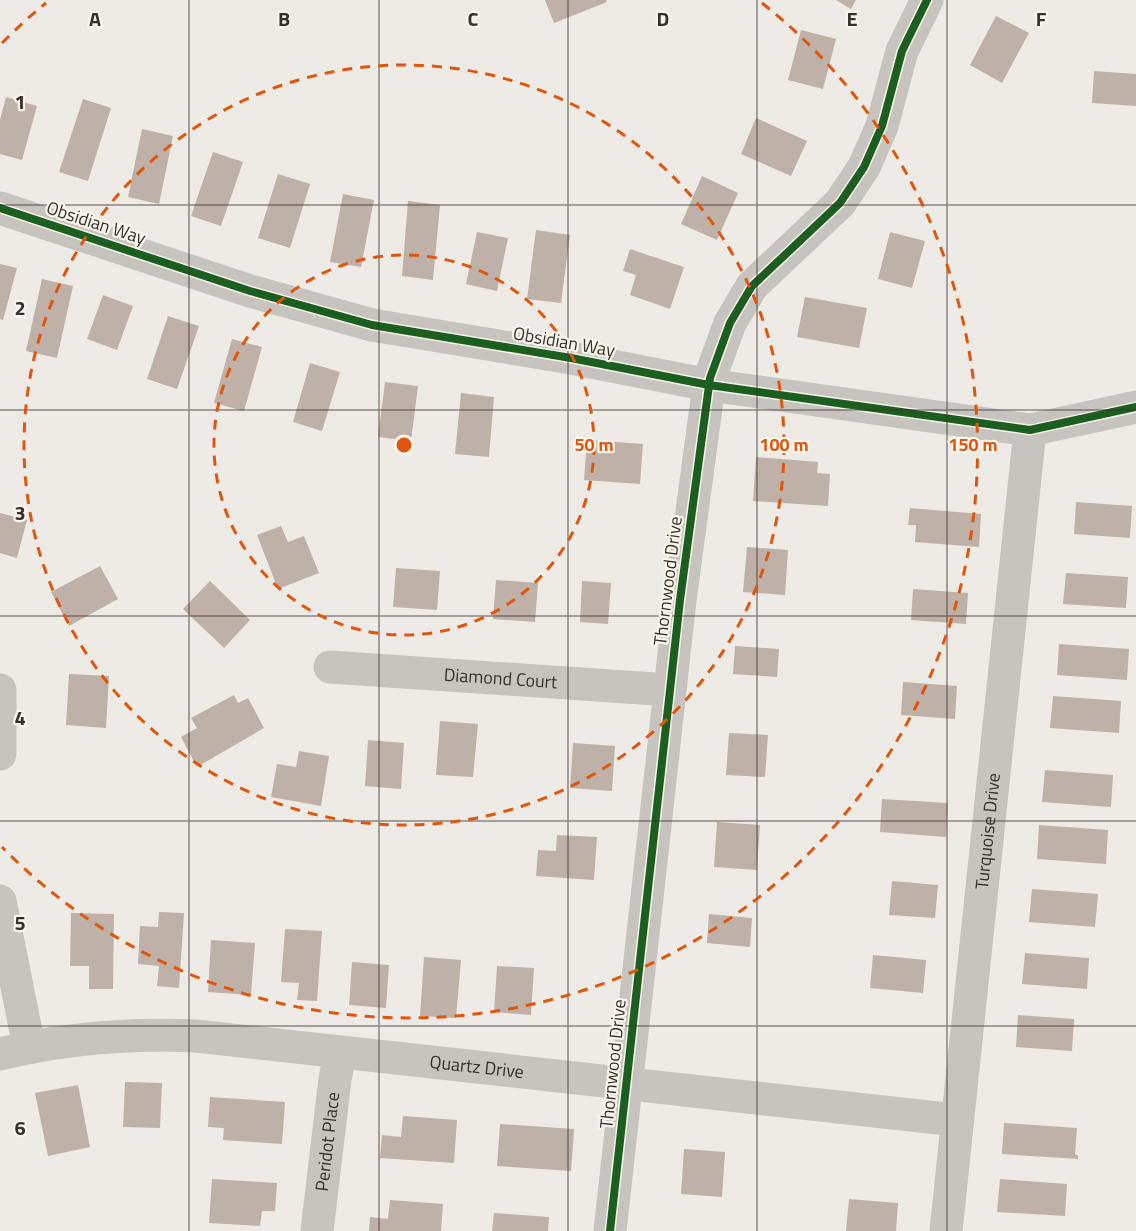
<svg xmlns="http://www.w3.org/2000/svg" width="1136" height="1231" viewBox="0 0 1136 1231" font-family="'Titillium Web',sans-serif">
<rect width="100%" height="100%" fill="#eeeae5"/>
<path fill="#c0b1a8" d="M545 0H606L607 2 554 23Z
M836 0H856L851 9Z
M996 16 1029 33 1002 83 970 65Z
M801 30 836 39 823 89 788 80Z
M1094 71 1136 74V106L1092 103Z
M6 97 37 106 22 160 0 154V120Z
M83 99 111 108 88 181 59 172Z
M756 118 807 141 791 176 741 154Z
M142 129 173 136 159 204 128 197Z
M213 152 243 162 221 226 191 216Z
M278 174 310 184 290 248 258 238Z
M702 176 738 193 717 240 681 224Z
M343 194 374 200 361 267 330 262Z
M408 201 440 205 433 280 402 276Z
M536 230 570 235 561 303 527 299Z
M477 232 508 238 497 291 466 284Z
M890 232 925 241 912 288 878 279Z
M630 249 684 267 670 309 630 295 636 275 623 271Z
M0 264 17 268 3 320 0 319Z
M42 279 73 286 57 358 26 351Z
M103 295 133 306 117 350 87 339Z
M805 297 867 308 859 348 797 337Z
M168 316 199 326 177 389 147 379Z
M232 339 262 347 244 411 214 403Z
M310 363 340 372 322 431 293 422Z
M385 382 418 386 411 441 378 437Z
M461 393 494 397 489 457 455 454Z
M587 440 643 444 640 484 584 480Z
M756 457 818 462 817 473 830 474 828 506 753 501Z
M1076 502 1132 506 1130 538 1074 534Z
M910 508 981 514 979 547 915 542 916 525H908Z
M0 513 27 520 17 558 0 553Z
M281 526 288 542 304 536 319 573 278 589 257 535Z
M747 547 788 550 785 595 743 592Z
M100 566 118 599 69 626 51 592Z
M396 568 440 571 437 610 393 607Z
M1066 573 1128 577 1126 608 1063 604Z
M496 580 538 583 535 622 493 619Z
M210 581 250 620 224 648 183 609Z
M582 581 611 583 608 624 580 622Z
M913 589 968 593 966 624 911 620Z
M1059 644 1129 649 1127 680 1057 675Z
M735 646 779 649 777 677 733 674Z
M69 674 109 676 106 728 66 725Z
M903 682 957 686 955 719 901 715Z
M234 695 238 703 248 698 264 728 197 767 181 737 197 728 191 718Z
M1053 696 1121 701 1119 733 1050 728Z
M440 721 478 724 473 777 436 775Z
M729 733 768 735 765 777 726 775Z
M368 740 404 743 401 789 365 786Z
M573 743 615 746 612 791 570 788Z
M299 751 329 756 321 806 271 797 277 764 296 767Z
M1045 770 1113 775 1111 807 1042 802Z
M882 799 948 803 946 837 880 832Z
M717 822 760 825 757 870 714 867Z
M1039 825 1108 830 1106 864 1037 859Z
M557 835 597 837 594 880 536 876 538 850 556 851Z
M892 881 938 885 935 918 889 915Z
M1032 889 1098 894 1095 927 1029 922Z
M159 912 184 913 179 988 157 986 159 966 138 964 140 926 158 927Z
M71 913 114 914 113 989H89V966H70Z
M709 914 752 918 750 947 707 943Z
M285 929 322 931 317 1001 297 1000 299 983 281 982Z
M211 940 255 943 251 995 208 992Z
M1025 953 1089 958 1087 989 1022 984Z
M873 955 926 960 923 993 870 988Z
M424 957 461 960 456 1018 420 1016Z
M352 962 389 965 386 1008 349 1005Z
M497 966 534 968 531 1015 494 1012Z
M1018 1015 1074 1019 1072 1051 1016 1047Z
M125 1082 162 1083 160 1128 123 1127Z
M78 1085 90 1147 48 1156 35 1093Z
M210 1097 285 1102 282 1144 223 1140 224 1128 208 1127Z
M403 1116 457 1120 454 1163 380 1158 382 1135 401 1137Z
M1004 1123 1077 1128 1075 1155H1078V1159L1002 1154Z
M500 1124 574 1129 571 1171 497 1166Z
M684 1149 725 1152 722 1197 681 1194Z
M212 1179 277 1183 275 1211H262L260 1226 209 1223Z
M1000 1179 1067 1184 1065 1216 997 1212Z
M849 1199 898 1203 896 1231H846Z
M390 1200 443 1204 441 1231H369L370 1217 388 1219Z
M494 1213 549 1217 548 1231H492Z"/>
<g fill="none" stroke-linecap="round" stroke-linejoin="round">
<g stroke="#c7c3be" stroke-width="33">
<path d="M0 208 250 291 372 325 571 358 709 385 1030 430 1136 407"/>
<path id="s1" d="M330 667 670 690"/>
<path d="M0 690V754"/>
<path d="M0 901 29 1047"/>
<path id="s2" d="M0 1054C65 1038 129 1033 196 1036L956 1120"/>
<path id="s3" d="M317 1231 335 1079 340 1054"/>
<path d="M610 1231 680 600 710 378 730 323 752 286 840 203 864 167 882 126 902 51 927 0"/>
<path id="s4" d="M946 1231 1030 430"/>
</g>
<g stroke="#f9f5ed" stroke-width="11">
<path id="cycleway" d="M0 208 250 291 372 325 571 358 709 385 1030 430 1136 407
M610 1231 680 600 710 378 730 323 752 286 840 203 864 167 882 126 902 51 927 0"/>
</g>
<use href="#cycleway" stroke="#1b5e20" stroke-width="8"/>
</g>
<path fill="none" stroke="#38312b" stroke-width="1.5" stroke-opacity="0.55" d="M189 0V1231M379 0V1231M568 0V1231M757 0V1231M947 0V1231M0 205H1136M0 410H1136M0 616H1136M0 821H1136M0 1026H1136"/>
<g fill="none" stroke="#df570e" stroke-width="3" stroke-dasharray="10 8">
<circle cx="404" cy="445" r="190"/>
<circle cx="404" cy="445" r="380"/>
<path d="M2 43A569 569 0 0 1 46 3M762 3A569 569 0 1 1 2 847"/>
</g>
<g text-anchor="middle" stroke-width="4.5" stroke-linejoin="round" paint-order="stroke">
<g font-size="18" fill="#38312b" stroke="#f9f5ed">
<text transform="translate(96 223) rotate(18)" y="6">Obsidian Way</text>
<text transform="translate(564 342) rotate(10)" y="6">Obsidian Way</text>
<text transform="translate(668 581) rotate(-83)" y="6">Thornwood Drive</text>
<text dy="6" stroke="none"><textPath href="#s1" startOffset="171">Diamond Court</textPath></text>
<text dy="6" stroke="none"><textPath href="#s4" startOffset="402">Turquoise Drive</textPath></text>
<text transform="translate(613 1064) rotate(-84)" y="6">Thornwood Drive</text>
<text dy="6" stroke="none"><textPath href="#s2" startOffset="480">Quartz Drive</textPath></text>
<text dy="6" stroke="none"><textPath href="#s3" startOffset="90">Peridot Place</textPath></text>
</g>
</g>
<g font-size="20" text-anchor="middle" font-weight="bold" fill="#38312b" stroke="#f9f5ed" stroke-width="4.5" stroke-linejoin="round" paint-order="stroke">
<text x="95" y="26">A</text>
<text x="284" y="26">B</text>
<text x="473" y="26">C</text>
<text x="663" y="26">D</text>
<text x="852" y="26">E</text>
<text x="1041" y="26">F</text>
<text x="20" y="109">1</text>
<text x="20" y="315">2</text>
<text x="20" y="520">3</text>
<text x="20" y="725">4</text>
<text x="20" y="930">5</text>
<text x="20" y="1135">6</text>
</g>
<circle cx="404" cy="445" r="9" fill="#df570e" stroke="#f9f5ed" stroke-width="3"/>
<g font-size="18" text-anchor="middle" font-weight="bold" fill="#df570e" stroke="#f9f5ed" stroke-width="4.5" stroke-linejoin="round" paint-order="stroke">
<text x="594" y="451">50 m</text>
<text x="784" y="451">100 m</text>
<text x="973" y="451">150 m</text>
</g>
</svg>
